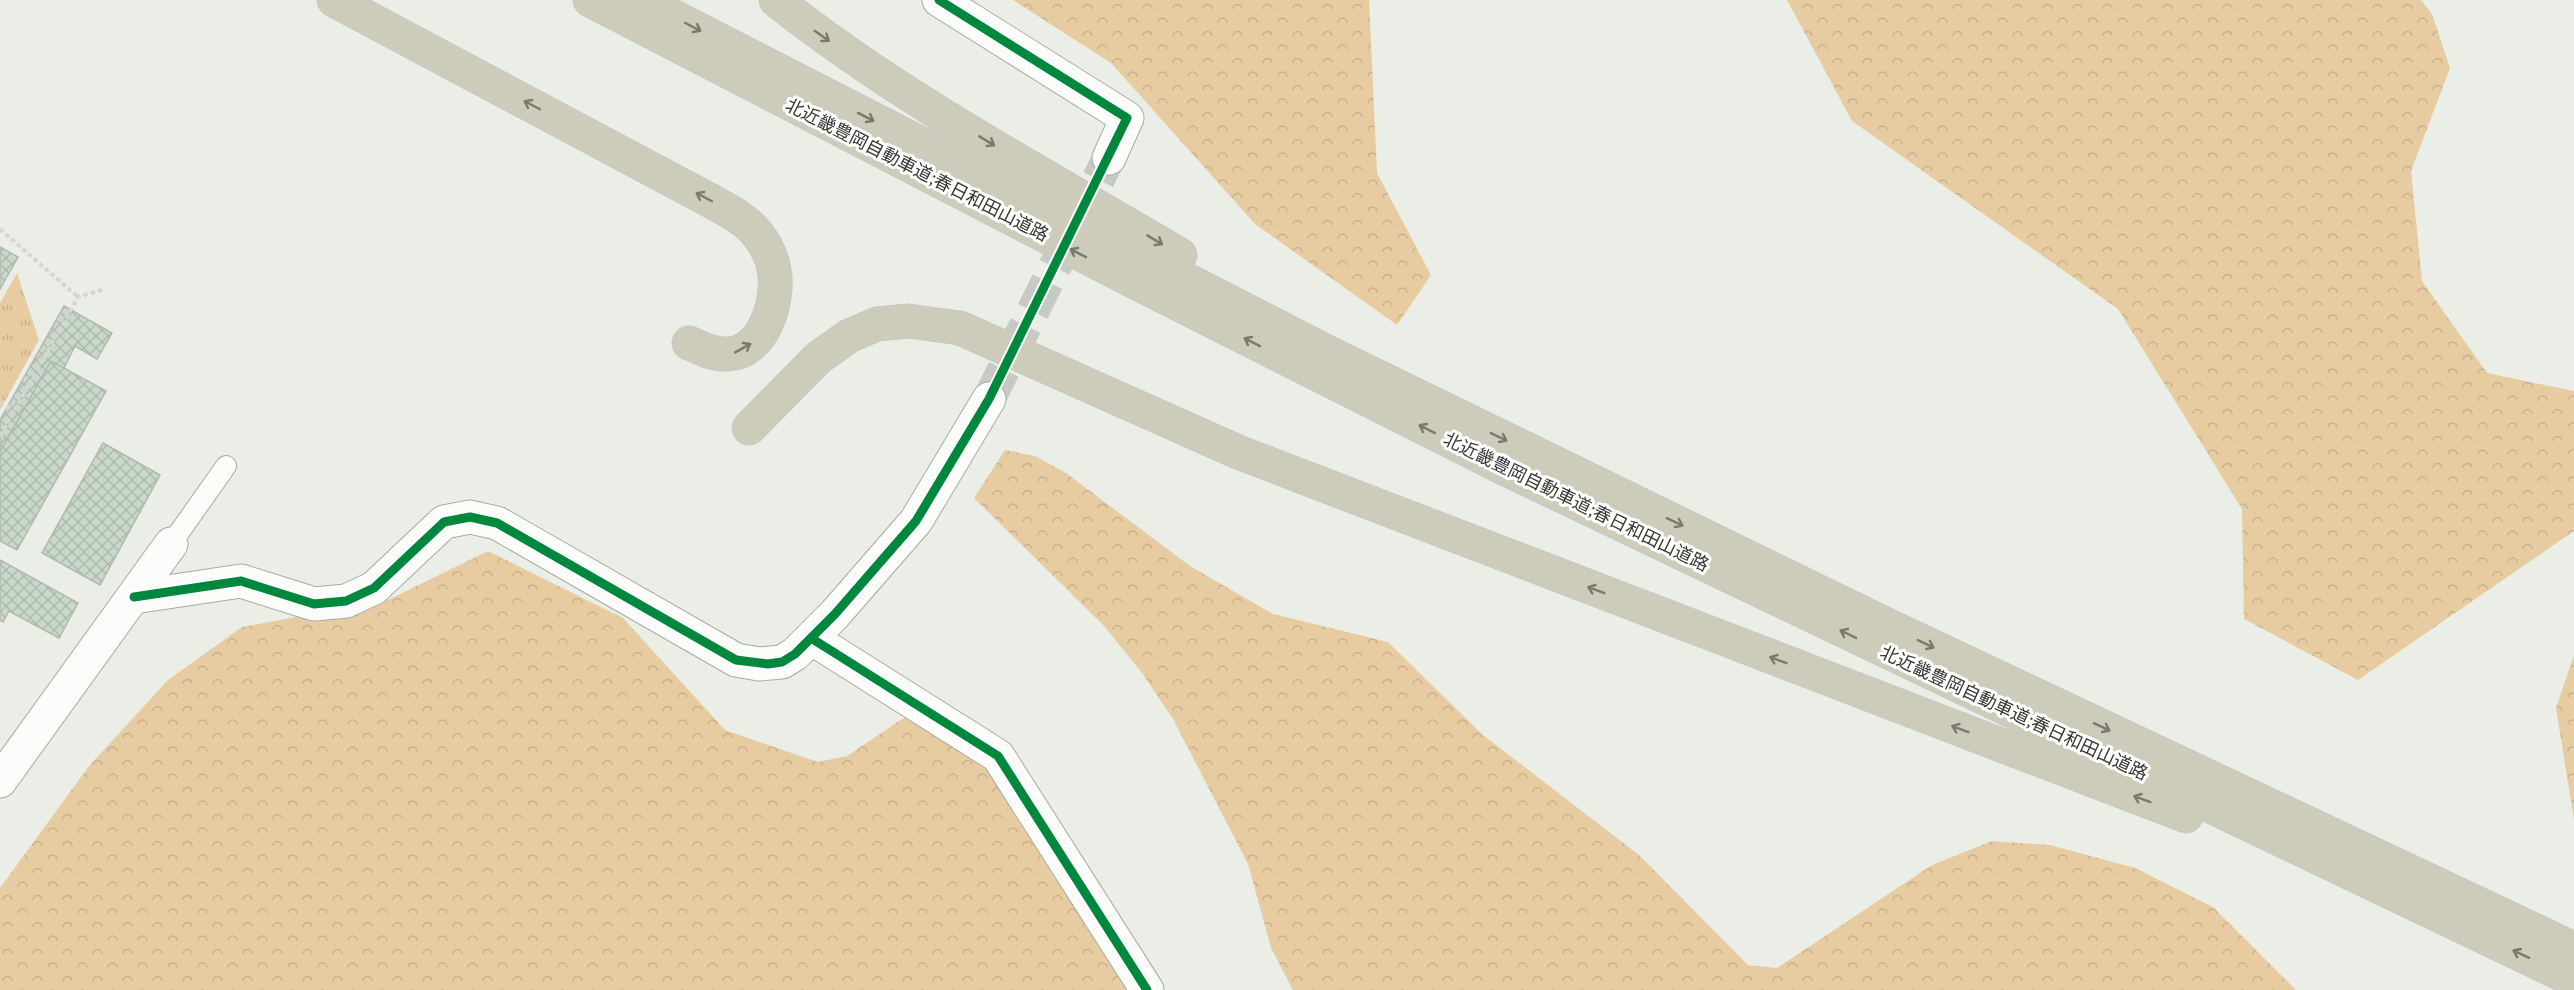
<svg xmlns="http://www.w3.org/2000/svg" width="2574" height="990" viewBox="0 0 2574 990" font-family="'PT Sans','Noto Sans JP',sans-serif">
<defs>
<pattern id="grass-tufts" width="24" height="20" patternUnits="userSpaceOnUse" patternTransform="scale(1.5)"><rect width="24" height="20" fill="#e7cca1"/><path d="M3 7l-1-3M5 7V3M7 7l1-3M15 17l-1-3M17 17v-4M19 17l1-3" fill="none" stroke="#c7b08b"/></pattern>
<pattern id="forest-crowns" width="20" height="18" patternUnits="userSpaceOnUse" patternTransform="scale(1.5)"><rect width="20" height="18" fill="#e7cca1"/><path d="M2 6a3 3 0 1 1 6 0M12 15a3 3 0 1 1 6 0" fill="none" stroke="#c7b08b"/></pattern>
<pattern id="building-cross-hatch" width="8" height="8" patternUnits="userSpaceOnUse" patternTransform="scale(1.5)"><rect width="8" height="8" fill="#c9d9c9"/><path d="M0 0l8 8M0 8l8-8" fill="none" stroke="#adbbad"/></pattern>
</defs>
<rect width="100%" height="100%" fill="#ebeee7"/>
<path fill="url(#grass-tufts)" d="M17 273 39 340 0 410V303Z"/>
<path fill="url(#forest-crowns)" d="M1013 0H1369L1377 173 1431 275 1397 325 1255 224 1111 63Z
M1787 0H2421L2432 14 2450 68 2411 171 2422 281 2487 373 2574 391V531L2358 680 2244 619 2242 509 2118 309 1852 121Z
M1005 450 1035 456 1066 473 1190 566 1273 614 1388 642 1483 735 1639 855 1748 965 1777 968 1932 865 1992 841 2050 845 2135 868 2213 907 2296 990H1293L1271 948 1248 864 1173 719 1142 673 1104 626 974 498Z
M488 551 623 618 725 730 818 762 847 756 917 709 970 721 1154 990H0V888L89 766 168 680 242 627 388 600Z
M2574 655V820L2556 708Z"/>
<path fill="url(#building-cross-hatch)" stroke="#b3b6b2" stroke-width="1.5" d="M0 247 18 257 0 289Z
M64 306 112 333 97 359 75 346 64 368 51 361 0 452V420Z
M51 361 106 391 17 550 0 541V452Z
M103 443 160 475 100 585 42 553Z
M0 560 78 603 59 638 9 611 3 622 0 620Z"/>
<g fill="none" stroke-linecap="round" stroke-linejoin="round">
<path stroke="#c7cac3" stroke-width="33" stroke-dasharray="33 16" stroke-linecap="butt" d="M989 399 1109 158"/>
<g stroke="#a8aaa5" stroke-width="22">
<path id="service" d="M171 544 226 466"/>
</g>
<g stroke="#a8aaa5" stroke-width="35">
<path id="minor" d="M939 0 1127 118 1109 158
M134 597 241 581 314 604 346 601 374 588 444 522 470 517 497 523 736 660 759 664 782 662 795 654 835 614 916 521 989 399
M811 638 998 756 1147 990"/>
</g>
<g stroke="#a8aaa5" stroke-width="35">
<path id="tertiary" d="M0 781 171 544"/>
</g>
<g stroke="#c8c9c6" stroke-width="35">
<path id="motorway" d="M334 0 711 201C725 209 742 217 753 229 763 239 772 256 774 270 780 299 764 353 728 354 714 355 702 349 689 343
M590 0 1131 280 1504 468 2574 980
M641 0 1327 352 1889 626 2574 949
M776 0C901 99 1043 174 1180 255
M749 428 818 358 849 336 877 324 908 321 960 328 1238 452 2186 816"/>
</g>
<path stroke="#d5d6d3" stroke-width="4" stroke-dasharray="4.5 3" stroke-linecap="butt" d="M0 229 78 297
M0 402 14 410
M0 436 78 297 105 289"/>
<use href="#service" stroke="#fcfcfb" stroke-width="20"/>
<use href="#minor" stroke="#fcfcfb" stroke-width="33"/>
<use href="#tertiary" stroke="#fcfcfb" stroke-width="33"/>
<use href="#motorway" stroke="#cdcbb9" stroke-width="33"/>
<g stroke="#fff" stroke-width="13">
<path id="cycleway" d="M134 597 241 581 314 604 346 601 374 588 444 522 470 517 497 523 736 660 768 664 782 662 795 654 835 614 916 521 989 399 1127 118 939 0
M811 638 998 756 1147 990"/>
</g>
<use href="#cycleway" stroke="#00873e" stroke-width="9"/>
</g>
<defs><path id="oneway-shaft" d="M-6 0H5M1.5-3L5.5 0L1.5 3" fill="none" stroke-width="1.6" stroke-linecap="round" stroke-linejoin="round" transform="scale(1.5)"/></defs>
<g stroke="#7a7a6f">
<use href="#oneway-shaft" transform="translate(693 27) rotate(28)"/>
<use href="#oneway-shaft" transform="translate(822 36) rotate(35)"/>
<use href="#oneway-shaft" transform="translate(532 105) rotate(-152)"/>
<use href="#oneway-shaft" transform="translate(866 117) rotate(27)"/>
<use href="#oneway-shaft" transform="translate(987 141) rotate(31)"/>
<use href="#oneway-shaft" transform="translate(704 197) rotate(-152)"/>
<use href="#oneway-shaft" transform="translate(1155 240) rotate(31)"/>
<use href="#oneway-shaft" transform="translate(1078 253) rotate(-153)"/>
<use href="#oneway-shaft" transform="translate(1252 342) rotate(-153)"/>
<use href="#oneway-shaft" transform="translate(743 348) rotate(-29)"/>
<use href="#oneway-shaft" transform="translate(1427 429) rotate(-153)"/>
<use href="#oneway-shaft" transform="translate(1499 437) rotate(26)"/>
<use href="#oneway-shaft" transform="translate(1675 522) rotate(26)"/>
<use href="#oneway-shaft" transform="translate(1596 590) rotate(-159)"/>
<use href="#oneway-shaft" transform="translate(1848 634) rotate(-154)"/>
<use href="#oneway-shaft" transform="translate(1926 644) rotate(25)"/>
<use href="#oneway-shaft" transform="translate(1778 660) rotate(-159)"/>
<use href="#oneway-shaft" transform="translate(2102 727) rotate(25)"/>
<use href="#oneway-shaft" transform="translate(1960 729) rotate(-159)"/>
<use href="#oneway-shaft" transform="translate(2142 799) rotate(-159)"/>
<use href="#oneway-shaft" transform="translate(2521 954) rotate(-155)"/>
</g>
<g text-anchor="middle" stroke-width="6" stroke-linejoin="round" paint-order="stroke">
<g font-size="18" fill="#363833" stroke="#fff">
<text transform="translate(917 170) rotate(27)" y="6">北近畿豊岡自動車道;春日和田山道路</text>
<text transform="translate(1576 502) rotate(26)" y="6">北近畿豊岡自動車道;春日和田山道路</text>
<text transform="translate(2014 713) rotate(25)" y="6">北近畿豊岡自動車道;春日和田山道路</text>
</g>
</g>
</svg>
